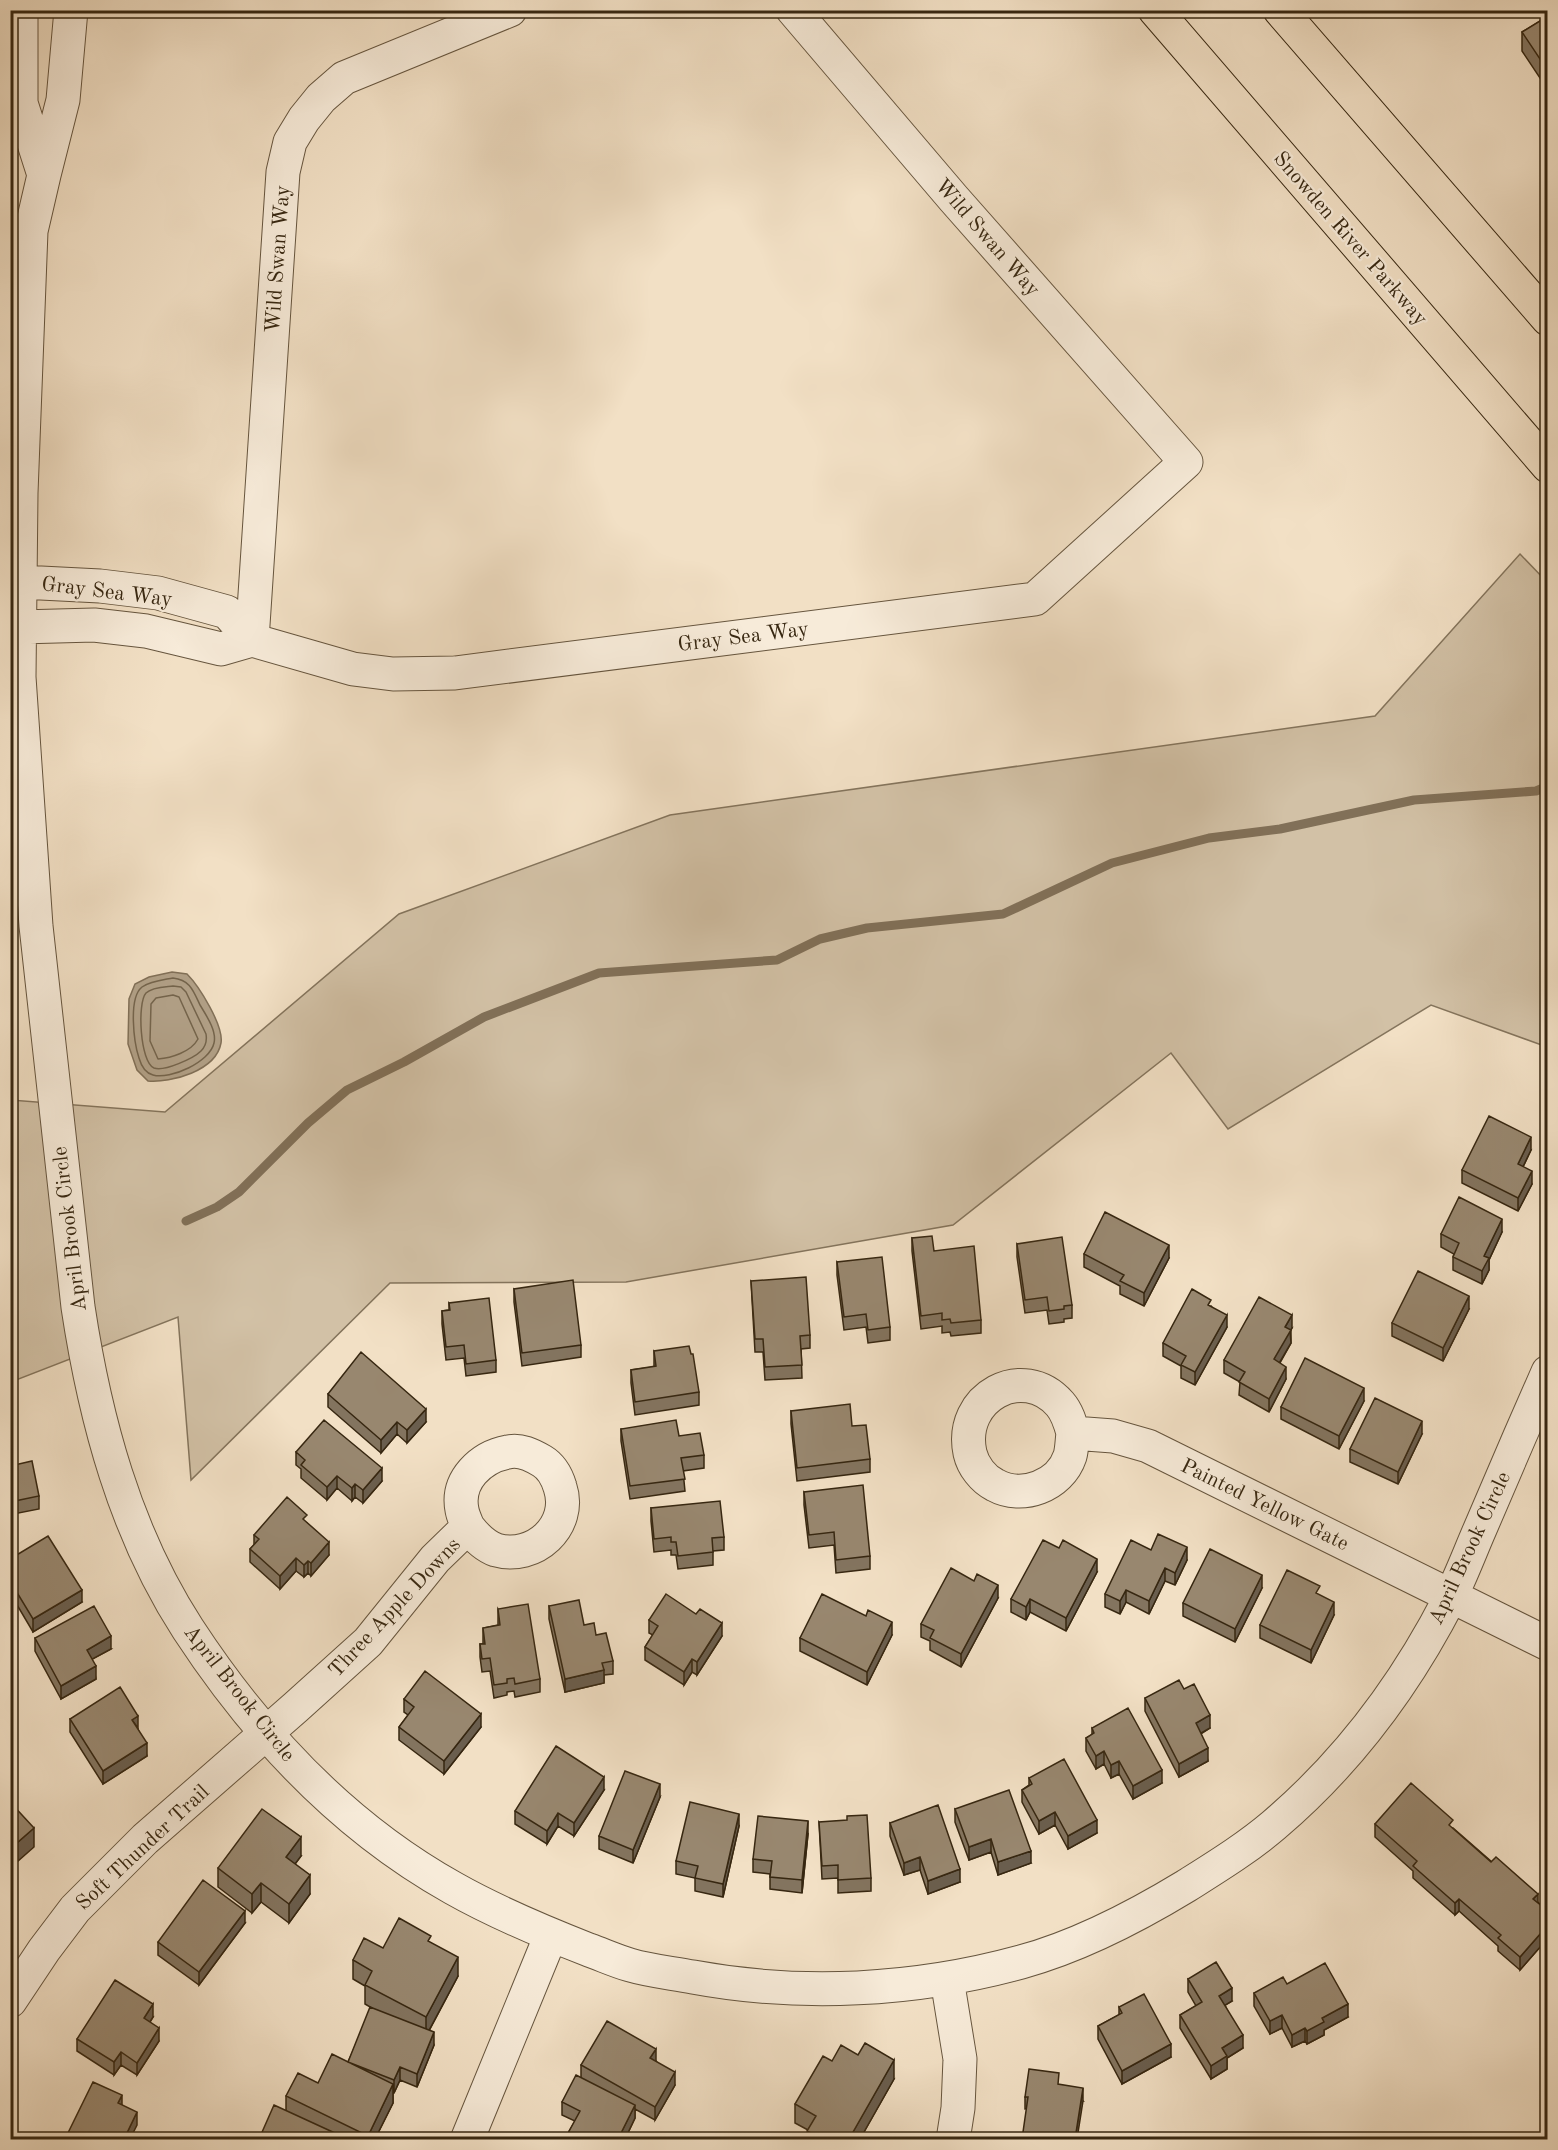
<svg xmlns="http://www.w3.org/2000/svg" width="1558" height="2150" viewBox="0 0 1558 2150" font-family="'Old Standard TT',serif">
<rect width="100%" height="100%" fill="#f2e0c5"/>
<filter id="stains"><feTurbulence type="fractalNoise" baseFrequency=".00333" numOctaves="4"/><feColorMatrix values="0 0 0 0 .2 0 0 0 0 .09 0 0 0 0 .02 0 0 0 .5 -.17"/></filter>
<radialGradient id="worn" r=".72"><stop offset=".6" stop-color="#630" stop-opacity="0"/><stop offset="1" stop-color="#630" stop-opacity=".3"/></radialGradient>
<path fill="#d2c1a6" stroke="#84745c" stroke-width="1.5" d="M1520 554 1547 582V1047L1431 1005 1228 1129 1171 1053 953 1225 626 1282 390 1283 191 1480 178 1317 11 1382V1100L165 1112 399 914 670 815 1375 716Z"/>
<path fill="#b2a188" stroke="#817058" stroke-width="1.5" d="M172 972 187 974C199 986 224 1026 221 1043 216 1071 171 1083 148 1081L137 1070 128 1044 129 999 135 984 149 977Z"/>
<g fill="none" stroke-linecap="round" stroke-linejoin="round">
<path stroke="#74644c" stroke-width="1.5" d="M173 978C190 980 193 990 200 1005 206 1015 217 1031 214 1043 210 1062 170 1080 153 1075 145 1073 141 1065 139 1058 134 1043 128 998 142 987 151 981 163 980 173 978Z
M173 986 181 987 186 992 206 1034C207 1040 206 1046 201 1051 194 1058 164 1072 154 1068 140 1062 137 1003 146 993 152 987 165 987 173 986Z
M173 995 179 997 198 1039C191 1052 171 1058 158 1059L150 1041 151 1004 156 998Z"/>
<path stroke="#817058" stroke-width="9" d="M186 1221 217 1207 239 1192 308 1123 347 1090 404 1062 484 1017 599 973 777 960 820 939 867 928 1003 914 1112 863 1209 838 1280 829 1414 800 1536 791 1548 786"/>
<g stroke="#66553e" stroke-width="35">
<path id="street" d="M21 10V103L44 175 63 100 71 10
M510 10 344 78 321 98 304 119 290 142 283 172 252 640 353 669 393 674 455 673 1035 599 1186 462 954 199 793 10
M44 175 31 231 21 493 19 677 36 926 78 1307C95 1419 125 1532 188 1629 256 1733 344 1827 453 1888 497 1913 543 1932 589 1950 603 1955 616 1961 630 1965 650 1971 672 1973 693 1977 801 1997 915 1991 1021 1962 1080 1946 1135 1917 1186 1886 1216 1867 1247 1848 1274 1825 1348 1762 1406 1684 1450 1598 1461 1576 1470 1552 1480 1529 1502 1477 1525 1424 1548 1372
M20 627 94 625 146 631 221 649 252 640 227 612 158 593 100 586 21 582
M1073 1433C1072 1440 1072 1449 1070 1456 1060 1486 1022 1500 995 1485 983 1479 973 1466 970 1453 958 1397 1023 1362 1060 1404 1067 1412 1070 1422 1073 1433L1113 1436 1148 1446 1548 1644
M947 1979 960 2059 958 2108 953 2140
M10 2001 44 1950 75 1909 145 1839 296 1707 368 1642 435 1559 468 1527C466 1522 463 1516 462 1510 456 1480 481 1457 508 1452 520 1449 532 1455 542 1461 552 1467 557 1477 560 1487 573 1526 534 1561 496 1550 485 1546 475 1536 468 1527
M467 2140 551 1935"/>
</g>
<g stroke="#372711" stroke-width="35">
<path id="primary" d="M1155 10 1548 466
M1280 10 1548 319"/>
</g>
<use href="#street" stroke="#f7ebd9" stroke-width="33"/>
<use href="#primary" stroke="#f2e0c5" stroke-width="33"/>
</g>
<path fill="#83745f" stroke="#372711" stroke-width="1.5" d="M1548 16V90L1522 51V32Z
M1531 1150 1523 1167 1532 1184 1518 1211 1462 1183V1170Z
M1502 1232 1489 1260V1270L1482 1284 1453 1270V1257L1454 1254 1441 1247V1234Z
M912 1238 934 1251 981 1320V1333L951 1336 950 1332 942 1333V1326L921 1329 912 1251Z
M1017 1244 1072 1305V1318L1064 1319V1322L1049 1324 1047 1310 1025 1313 1017 1257Z
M1084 1254 1169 1258 1144 1306 1120 1294V1286L1084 1267Z
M837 1262 890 1327V1340L868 1343 866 1327 844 1330 837 1275Z
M751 1281 810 1335V1348L801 1349 802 1378 765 1380 763 1352H755Z
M514 1289 581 1345V1357L522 1366 514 1302Z
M449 1303 496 1360V1372L466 1376 464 1358 446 1360 442 1324V1311L449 1310Z
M1211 1306 1227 1327 1195 1385 1181 1378V1366L1163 1356V1343Z
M1469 1309 1443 1361 1392 1336V1323Z
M1292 1328 1291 1330V1343L1280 1363 1286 1379 1269 1412 1239 1395 1240 1382 1224 1373V1360Z
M654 1351 699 1392V1405L635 1415 631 1383V1370L654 1367Z
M328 1394 426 1422 407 1443 397 1434 381 1453 328 1407Z
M1364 1401 1339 1449 1281 1419V1407Z
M791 1411 870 1459V1472L797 1481 791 1424Z
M621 1429 679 1436 704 1455V1468L683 1471 685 1491 630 1499 621 1441Z
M1422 1434 1398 1484 1350 1462V1449Z
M296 1452 382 1481 363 1503 355 1497 352 1501 337 1488 327 1500 301 1478V1469L296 1465Z
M10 1466 39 1496V1509L13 1514 16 1540 10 1541Z
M804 1492 870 1556V1569L836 1573 834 1545 809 1548 804 1505Z
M651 1508 724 1537V1550L713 1551V1565L678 1569 676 1555H671V1550L654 1552 651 1521Z
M307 1523 329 1555 311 1576 308 1573 304 1577 296 1571 280 1589 250 1562V1549L254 1545V1535Z
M1151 1550 1187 1560 1175 1585 1165 1581 1149 1614 1126 1602 1120 1614 1105 1607V1594Z
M10 1559 82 1602 33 1632 10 1593Z
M1097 1572 1066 1631 1030 1612 1026 1620 1011 1612V1599Z
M1262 1588 1235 1642 1183 1616V1603Z
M998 1598 961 1667 930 1650V1641L921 1637V1624Z
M549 1606 584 1625 596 1635 613 1661V1674L604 1675V1683L565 1692 549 1619Z
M498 1609 540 1679V1692L515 1697 514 1691 507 1692V1695L494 1698 490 1671 482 1672 480 1657V1644H483V1628L498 1625Z
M1334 1615 1311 1663 1260 1638V1625Z
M649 1620 722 1636 697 1675 692 1672 684 1685 645 1660V1647L653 1635 649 1633Z
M892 1635 867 1685 800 1651V1638Z
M35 1638 111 1649 92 1659 96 1679 61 1699 35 1651Z
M1184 1689 1210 1728 1201 1734 1208 1761 1179 1777 1145 1711V1698Z
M404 1699 481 1727 444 1774 399 1740V1727L408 1715 404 1712Z
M70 1719 138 1729 147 1756 103 1784 70 1732Z
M1092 1728 1162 1783 1133 1799 1119 1774 1111 1778 1104 1764 1096 1769 1086 1751V1738L1092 1735Z
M1029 1778 1097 1833 1068 1849 1055 1825 1039 1834 1022 1802V1790L1029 1785Z
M604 1790 574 1836 558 1826 547 1844 515 1824V1811Z
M660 1797 633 1863 599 1849V1836Z
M955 1809 1031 1863 998 1875 991 1852 969 1860 955 1822Z
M819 1822 871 1878V1891L838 1893V1878L822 1879Z
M890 1823 960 1882 928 1894 920 1870 904 1875 890 1836Z
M1375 1824 1453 1828 1548 1911V1938L1520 1970 1498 1951V1946L1459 1911 1455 1915 1413 1878V1871L1375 1837Z
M739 1826 723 1897 695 1891V1878L676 1874V1861Z
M808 1834 802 1893 770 1889V1874L753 1872V1859Z
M301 1856 295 1864 310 1894 289 1923 261 1902 252 1913 218 1887V1868Z
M245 1923 199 1985 158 1955V1942Z
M431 1943 458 1976 429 2031 434 2045 417 2087 400 2080 394 2093H393V2103L375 2139H259L286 2111V2096L318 2083 348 2062 372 2008 365 2004V1986L353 1979V1960L383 1948Z
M1188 1979 1232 2001 1225 2005 1243 2048 1227 2058V2069L1211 2079 1180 2028V2015L1196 2006 1188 1992Z
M1287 1984 1348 2017 1324 2030V2035L1307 2044 1305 2041 1292 2047 1282 2028 1270 2034 1254 2006V1993Z
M1119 2007 1171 2057 1122 2084 1098 2039V2026L1119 2015Z
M153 2017 150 2022 159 2041 137 2075 121 2065 114 2075 77 2051V2039Z
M656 2061 675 2085 655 2120 635 2109V2118L625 2139H567V2135L575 2121 562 2115V2102L581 2078V2065Z
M894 2079 860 2139H807L808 2130 795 2123V2104Z
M1059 2085 1083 2101 1025 2109V2097Z"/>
<path fill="#6a5e4e" stroke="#372711" stroke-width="1.5" d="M1531 1137V1150L1518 1177V1164Z
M1532 1171V1184L1518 1211V1198Z
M1502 1219V1232L1489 1260V1270L1482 1284V1271L1484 1256Z
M1169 1245V1258L1144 1306V1293Z
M1469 1296V1309L1443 1361V1348Z
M1227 1315V1327L1195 1385V1372Z
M1292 1315V1328L1290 1331 1291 1343 1274 1372V1359L1285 1327Z
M1286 1367V1379L1269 1412V1399Z
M1364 1388V1401L1339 1449V1436Z
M426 1409V1422L407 1443V1430Z
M1422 1421V1434L1398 1484V1472Z
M397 1422V1434L381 1453V1440Z
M382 1468V1481L363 1503V1490Z
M337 1476V1488L327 1500V1487Z
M355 1484V1497L352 1501V1488Z
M16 1527V1540L10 1541V1528Z
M329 1542V1555L311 1576V1563Z
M1187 1547V1560L1175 1585V1573Z
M296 1558V1571L280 1589V1576Z
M1097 1559V1572L1066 1631V1618Z
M308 1561V1573L304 1577V1565Z
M1165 1568V1581L1149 1614V1601Z
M1262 1575V1588L1235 1642V1629Z
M998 1585V1598L961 1667V1654Z
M82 1590V1602L33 1632V1619Z
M1126 1590V1602L1120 1614V1601Z
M1030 1599V1612L1026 1620V1607Z
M1334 1602V1615L1311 1663V1650Z
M892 1622V1635L867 1685V1672Z
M722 1623V1636L697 1675V1662Z
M111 1636V1649L87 1662V1650Z
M692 1659V1672L684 1685V1672Z
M96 1666V1679L61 1699V1686Z
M604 1670V1683L565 1692V1679Z
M481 1714V1727L444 1774V1761Z
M1210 1715V1728L1196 1736V1723Z
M138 1716V1728L132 1720Z
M147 1743V1756L103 1784V1771Z
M1208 1748V1761L1179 1777V1764Z
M1104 1751V1764L1096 1769V1756Z
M1119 1761V1774L1111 1778V1765Z
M1162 1770V1783L1133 1799V1786Z
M604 1777V1790L574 1836V1823Z
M660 1784V1797L633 1863V1850Z
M1055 1812V1825L1039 1834V1821Z
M558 1813V1826L547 1844V1831Z
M739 1814V1826L723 1897V1884Z
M1097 1820V1833L1068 1849V1836Z
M808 1821V1834L802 1893V1880Z
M34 1828V1847L10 1868V1849Z
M301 1837V1856L286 1876V1857Z
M991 1839V1852L969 1860V1847Z
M1031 1851V1863L998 1875V1862Z
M920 1857V1870L904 1875V1863Z
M960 1869V1882L928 1894V1881Z
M310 1875V1894L289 1923V1904Z
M261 1883V1902L252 1913V1894Z
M1538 1894V1907L1533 1899Z
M1459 1899V1911L1455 1915V1903Z
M245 1911V1923L199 1985V1972Z
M1548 1925V1938L1520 1970V1957Z
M458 1957V1976L426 2036V2017Z
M1232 1988V2001L1219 2009V1996Z
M153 2004V2017L144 2031V2018Z
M1348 2004V2017L1324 2030V2035L1307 2044V2031L1322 2018Z
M1282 2015V2028L1270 2034V2021Z
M159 2028V2041L137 2075V2063Z
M1305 2028V2041L1292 2047V2035Z
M434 2032V2045L417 2087V2074Z
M1243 2035V2048L1227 2058V2069L1211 2079V2066L1222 2048Z
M1171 2044V2057L1122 2084V2071Z
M656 2049V2062L650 2058Z
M121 2052V2065L114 2075V2062Z
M894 2060V2079L860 2139H849Z
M400 2067V2080L394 2093V2080Z
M675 2072V2085L655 2120V2107Z
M393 2084V2103L375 2139H368V2136Z
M1083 2088V2101L1077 2139H1075Z
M122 2095V2108L118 2103Z
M635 2105V2118L625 2139H618Z
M137 2112V2125L130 2139H124Z"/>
<path fill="#98876f" stroke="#372711" stroke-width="1.5" d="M1548 16V71L1522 32Z
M1489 1116 1531 1137 1518 1164 1532 1171 1518 1198 1462 1170Z
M1459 1197 1502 1219 1484 1256 1489 1258 1482 1271 1453 1257 1459 1243 1441 1234Z
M1105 1212 1169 1245 1144 1293 1120 1281 1124 1275 1084 1254Z
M932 1236 934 1251 974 1246 981 1320 951 1323 950 1319 942 1320V1313L921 1316 912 1238Z
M1062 1237 1072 1305 1064 1306V1309L1049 1311 1047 1297 1025 1300 1017 1244Z
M882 1257 890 1327 868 1330 866 1314 844 1317 837 1262Z
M1418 1271 1469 1296 1443 1348 1392 1323Z
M806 1277 810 1335 800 1336 802 1365 765 1367 763 1339H755L751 1281Z
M573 1280 581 1345 522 1353 514 1289Z
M1192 1289 1211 1300 1208 1305 1227 1315 1195 1372 1181 1365 1186 1356 1163 1343Z
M1259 1297 1292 1315 1285 1327 1291 1330 1274 1359 1286 1367 1269 1399 1239 1382 1245 1372 1224 1360Z
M489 1298 496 1360 466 1364 464 1345 446 1347 442 1311 450 1310 449 1303Z
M689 1346 691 1354H693L699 1392 635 1402 631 1370 656 1366 654 1351Z
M361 1352 426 1409 407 1430 397 1422 381 1440 328 1394Z
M1305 1358 1364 1388 1339 1436 1281 1407Z
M1375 1398 1422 1421 1398 1472 1350 1449Z
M850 1404 852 1426 866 1425 870 1459 797 1468 791 1411Z
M324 1420 382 1468 363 1490 355 1484 352 1488 337 1476 327 1487 301 1465 305 1460 296 1452Z
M676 1420 679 1436 700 1433 704 1455 681 1458 685 1479 630 1486 621 1429Z
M32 1461 39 1496 10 1502V1466Z
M863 1485 870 1556 836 1560 834 1532 809 1535 804 1492Z
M287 1497 307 1515 303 1519 329 1542 311 1563 308 1561 304 1565 296 1558 280 1576 250 1549 259 1539 254 1535Z
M720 1501 724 1537 712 1538 713 1552 678 1556 676 1542H671V1537L654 1539 651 1508Z
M10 1503 16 1527 10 1528Z
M1158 1534 1187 1547 1175 1573 1165 1568 1149 1601 1126 1590 1120 1601 1105 1594 1131 1540 1151 1550Z
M48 1536 82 1590 33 1619 10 1581V1559Z
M1043 1540 1059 1548 1063 1540 1097 1559 1066 1618 1030 1599 1026 1607 1011 1599Z
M1210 1549 1262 1575 1235 1629 1183 1603Z
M951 1568 974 1581 977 1574 998 1585 961 1654 930 1638 934 1630 921 1624Z
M1287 1570 1320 1586 1316 1593 1334 1602 1311 1650 1260 1625Z
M666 1594 696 1614 700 1609 722 1623 697 1662 692 1659 684 1672 645 1647 658 1626 649 1620Z
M822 1594 866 1616 868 1610 892 1622 867 1672 800 1638Z
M579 1600 584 1625 594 1623 596 1635 606 1633 613 1661 602 1663 604 1670 565 1679 549 1606Z
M528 1604 540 1679 515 1684 514 1678 507 1679V1683L494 1685 490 1658 482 1659 480 1644H485L483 1628 500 1625 498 1609Z
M94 1606 111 1636 87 1650 96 1666 61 1686 35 1638Z
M425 1671 481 1714 444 1761 399 1727 414 1707 404 1699Z
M1179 1680 1184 1689 1194 1684 1210 1715 1196 1723 1208 1748 1179 1764 1145 1698Z
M120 1687 138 1716 132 1720 147 1743 103 1771 70 1719Z
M1128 1708 1162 1770 1133 1786 1119 1761 1111 1765 1104 1751 1096 1756 1086 1738 1094 1733 1092 1728Z
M556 1746 604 1777 574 1823 558 1813 547 1831 515 1811Z
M1064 1759 1097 1820 1068 1836 1055 1812 1039 1821 1022 1790 1032 1784 1029 1778Z
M625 1771 660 1784 633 1850 599 1836Z
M1411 1783 1453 1820 1449 1825 1491 1862 1496 1857 1538 1894 1533 1899 1548 1911V1925L1520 1957 1498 1938 1501 1935 1459 1899 1455 1903 1413 1866 1417 1861 1375 1824Z
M1009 1790 1031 1851 998 1862 991 1839 969 1847 955 1809Z
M10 1802 34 1828 10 1849Z
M690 1802 739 1814 723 1884 695 1878 698 1866 676 1861Z
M938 1805 960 1869 928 1881 920 1857 904 1863 890 1823Z
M262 1809 301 1837 286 1857 310 1875 289 1904 261 1883 252 1894 218 1868Z
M867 1815 871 1878 838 1880V1865L822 1866 819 1822 847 1820V1816Z
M758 1816 808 1821 802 1880 770 1877 772 1861 753 1859Z
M203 1880 245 1911 199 1972 158 1942Z
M399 1918 431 1936 428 1941 458 1957 426 2017 365 1985 372 1971 353 1960 364 1938 383 1948Z
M1216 1962 1232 1988 1219 1996 1243 2035 1222 2048 1227 2056 1211 2066 1180 2015 1202 2002 1188 1979Z
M1325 1963 1348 2004 1322 2018 1324 2022 1307 2031 1305 2028 1292 2035 1282 2015 1270 2021 1254 1993 1283 1977 1287 1984Z
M115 1980 153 2004 144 2018 159 2028 137 2063 121 2052 114 2062 77 2039Z
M1144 1994 1171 2044 1122 2071 1098 2026 1122 2013 1119 2007Z
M370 2007 434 2032 417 2074 400 2067 394 2080 348 2062Z
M607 2021 656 2049 650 2058 675 2072 655 2107 581 2065Z
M865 2043 894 2060 849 2139H822L807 2131 816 2116 795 2104 823 2056 832 2061 841 2045 858 2055Z
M332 2054 393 2084 368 2136 286 2096 298 2073 318 2083Z
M1029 2069 1059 2073 1058 2084 1083 2088 1075 2139H1022L1028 2097H1025Z
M576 2075 635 2105 618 2139H576L567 2135 580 2111 562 2102Z
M93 2082 122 2095 118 2103 137 2112 124 2139H65Z
M274 2105 337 2134 335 2139H259Z
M559 2135 567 2139H556Z"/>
<g text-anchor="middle" stroke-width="4.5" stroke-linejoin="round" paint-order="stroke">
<g font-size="21" fill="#372711" stroke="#f7ebd9">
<text transform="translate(988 237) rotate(49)" y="7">Wild Swan Way</text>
<text transform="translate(1351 238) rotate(49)" y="7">Snowden River Parkway</text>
<text transform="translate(277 259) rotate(-86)" y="7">Wild Swan Way</text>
<text transform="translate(107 591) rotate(7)" y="7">Gray Sea Way</text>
<text transform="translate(743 636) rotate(-7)" y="7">Gray Sea Way</text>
<text transform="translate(69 1229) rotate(-97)" y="7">April Brook Circle</text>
<text transform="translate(1265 1504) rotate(26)" y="7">Painted Yellow Gate</text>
<text transform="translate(1469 1548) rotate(-65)" y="7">April Brook Circle</text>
<text transform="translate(394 1607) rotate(-47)" y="7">Three Apple Downs</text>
<text transform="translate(240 1693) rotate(52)" y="7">April Brook Circle</text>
<text transform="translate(142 1847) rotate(-43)" y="7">Soft Thunder Trail</text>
</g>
</g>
<rect width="1558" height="2150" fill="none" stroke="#f2e0c5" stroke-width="36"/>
<rect x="12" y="12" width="1534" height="2126" fill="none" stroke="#372711" stroke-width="3"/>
<rect x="18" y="18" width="1522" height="2114" fill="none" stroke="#372711" stroke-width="1.5"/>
<rect width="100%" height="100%" filter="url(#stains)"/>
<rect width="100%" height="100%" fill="url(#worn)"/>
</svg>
